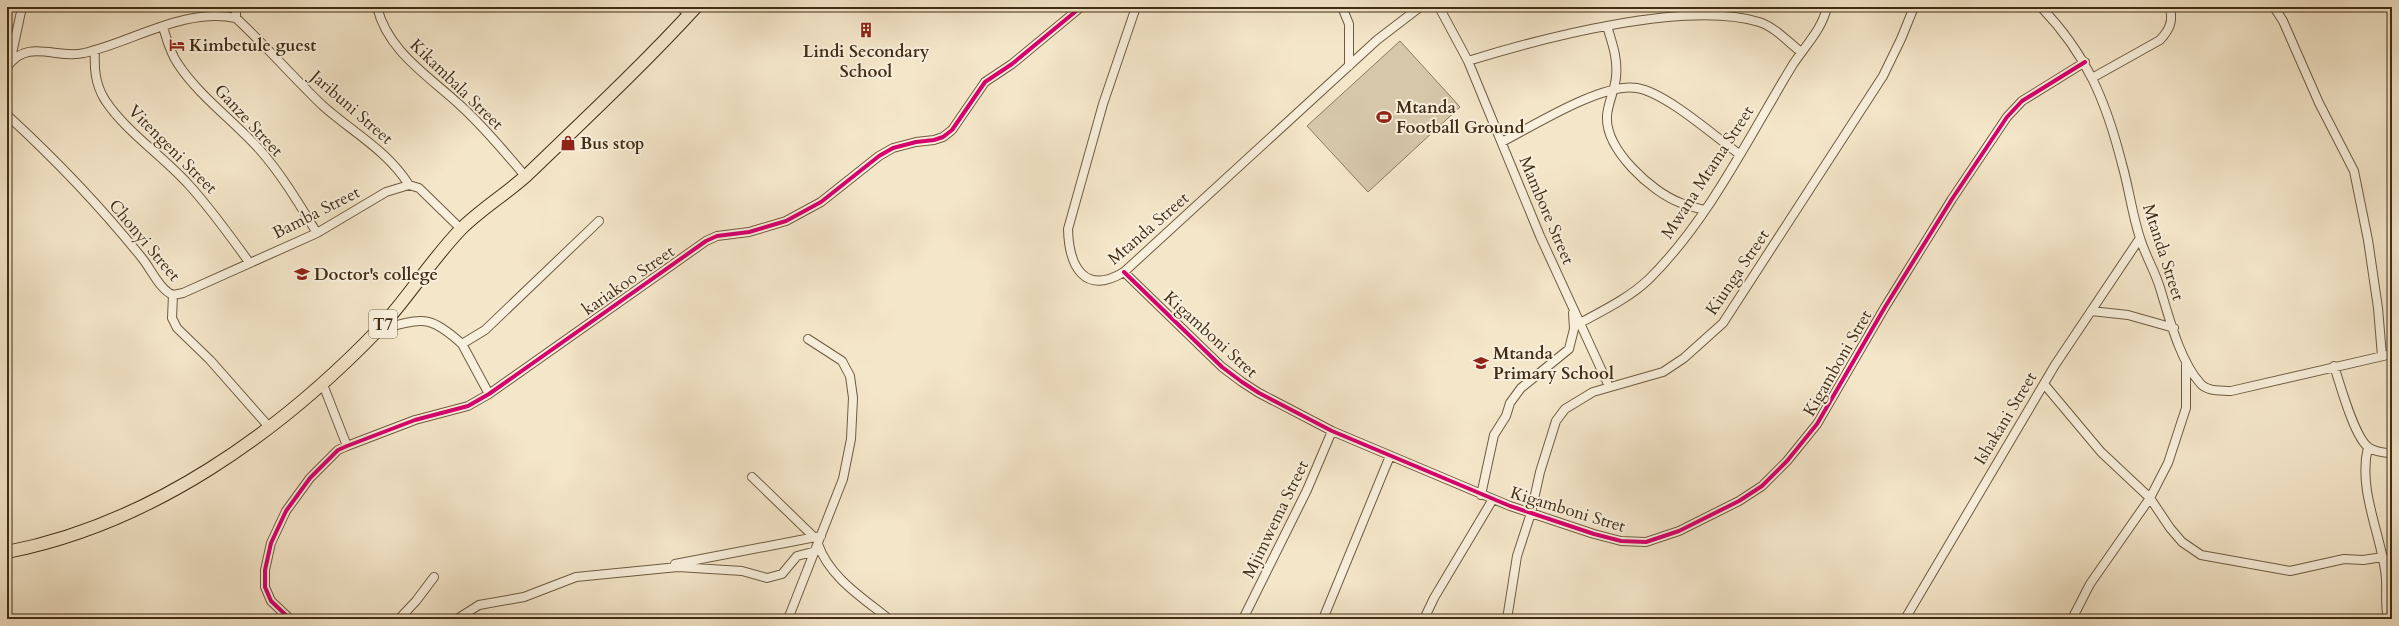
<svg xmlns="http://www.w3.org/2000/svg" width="2399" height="626" viewBox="0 0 2399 626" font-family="Cardo,serif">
<rect width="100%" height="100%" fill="#f4e6c9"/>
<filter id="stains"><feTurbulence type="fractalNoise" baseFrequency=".005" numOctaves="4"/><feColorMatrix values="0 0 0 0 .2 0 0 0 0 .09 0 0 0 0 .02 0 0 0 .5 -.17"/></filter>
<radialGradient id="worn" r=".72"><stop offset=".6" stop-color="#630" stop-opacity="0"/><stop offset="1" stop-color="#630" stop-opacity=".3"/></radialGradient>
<path fill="#d6c7aa" stroke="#8c7a5f" d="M1400 41 1460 107 1368 192 1307 126Z"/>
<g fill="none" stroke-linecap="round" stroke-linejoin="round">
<g stroke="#6e5b41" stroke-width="10">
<path id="minor" d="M236 7V18
M377 7C388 52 429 76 461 106 484 127 505 152 525 176
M680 7 689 14
M1136 7 1103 104 1068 229C1069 266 1084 296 1124 272L1377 40 1420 7
M1342 7 1349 24V66
M1439 7 1468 61 1540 236 1607 382
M2041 7C2087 55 2106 101 2122 164 2129 188 2132 214 2140 238 2145 255 2155 271 2160 288 2169 317 2180 361 2200 383 2207 392 2221 390 2231 391L2392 354
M2274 7 2283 21 2319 103 2354 171 2368 240 2378 308 2382 356
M1607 26C1612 43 1618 58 1616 77 1615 90 1608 102 1607 116 1605 149 1651 192 1681 203 1688 206 1697 208 1704 210
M163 27C167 40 170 53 178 64 199 96 234 121 260 150 282 175 299 204 317 233
M95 50C94 68 95 84 105 100 126 132 163 156 189 185 211 209 230 236 249 262
M1468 61C1542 38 1686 0 1759 22 1775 27 1788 42 1801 52
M10 63 22 7
M7 67C28 37 57 60 84 53 132 42 185 7 236 18 266 46 293 77 322 105 352 132 387 150 409 185
M2092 78 2160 40C2170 29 2173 22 2170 7
M7 115C55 159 101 207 142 258 151 269 160 290 173 295
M1502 142C1533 126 1603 82 1637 88 1666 93 1713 135 1739 154
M1124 272 1222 367 1242 382 1259 393 1332 431 1510 506 1594 534 1621 541 1646 542 1679 531 1739 501 1762 486 1787 461 1817 424 1885 307 1952 199 2007 117 2022 101 2085 62
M173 295 183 293 317 233 386 192 409 185 419 188 461 229
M173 295 172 318 177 328 210 360 270 428
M2091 311 2128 315 2174 328
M1580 323C1604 310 1629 298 1649 279 1708 221 1749 137 1792 66 1804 47 1822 30 1827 7
M379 329C422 320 427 312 462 344L485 330 599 221
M462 344 489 394
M2334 366C2340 384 2354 436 2368 447 2375 452 2384 453 2392 453
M322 382 347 446
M2044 384 2101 452 2150 498 2170 528 2182 542 2201 555 2290 571 2344 559 2363 560 2383 557
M2368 447C2358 488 2379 530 2385 570 2388 586 2384 603 2388 619
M752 477 815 538
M1481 495 1494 435 1506 416 1510 403 1521 388 1569 349 1574 329 1573 313
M818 544C829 577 863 598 889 619
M675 564 821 536
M290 619 271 601 265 587V570L271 543 286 511 310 478 338 450 347 446 415 420 468 406 489 394 706 241 717 236 749 232 786 221 821 202 879 156 893 148 916 142 934 140 943 137 952 130 985 82 1012 64 1081 7
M399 619 416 601 434 577
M457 619 479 605 524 597 576 577 678 567 742 571 767 578 782 574 797 556 816 551
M788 619 843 479 851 439 853 398 850 376 842 361 808 339
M1243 619 1307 490 1332 431
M1323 619 1390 456
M1424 619 1434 598 1493 499
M1507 619 1517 556 1531 513 1540 472 1556 421 1565 409 1593 392 1663 372 1684 358 1723 323 1883 76 1901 39 1914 7
M1905 619 2055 365 2140 238
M2072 619 2090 584 2150 498 2168 463 2186 408V365"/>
</g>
<g stroke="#412d14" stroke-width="14">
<path id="highway" d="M7 552C151 524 279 433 379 329 408 298 431 260 461 229 481 209 506 194 527 175 584 120 643 65 696 7"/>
</g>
<use href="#minor" stroke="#f8efdc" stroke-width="8"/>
<use href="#highway" stroke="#f4e6c9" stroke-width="12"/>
<g stroke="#f8efdc" stroke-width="6">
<path id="cycleway" d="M1124 272 1222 367 1242 382 1259 393 1332 431 1510 506 1594 534 1621 541 1646 542 1679 531 1739 501 1762 486 1787 461 1817 424 1885 307 1952 199 2007 117 2022 101 2085 62
M290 619 271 601 265 587V570L271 543 286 511 310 478 338 450 347 446 415 420 468 406 489 394 706 241 717 236 749 232 786 221 821 202 879 156 893 148 916 142 934 140 943 137 952 130 985 82 1012 64 1081 7"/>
</g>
<use href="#cycleway" stroke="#d6006c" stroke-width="4"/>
</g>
<defs>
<g id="building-bare" transform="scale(1.2)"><path d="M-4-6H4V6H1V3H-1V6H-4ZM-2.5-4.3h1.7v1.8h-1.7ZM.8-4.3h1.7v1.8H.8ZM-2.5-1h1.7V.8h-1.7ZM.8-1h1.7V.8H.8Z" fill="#8f2418" stroke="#f8efdc" stroke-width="2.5" paint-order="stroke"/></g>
<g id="hotel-bare" transform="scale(1.2)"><path d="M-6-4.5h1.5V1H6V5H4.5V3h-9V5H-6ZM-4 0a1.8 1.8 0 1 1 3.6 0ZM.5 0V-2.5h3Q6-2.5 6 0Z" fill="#8f2418" stroke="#f8efdc" stroke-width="2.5" paint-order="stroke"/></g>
<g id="stadium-bare" transform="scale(1.2)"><path d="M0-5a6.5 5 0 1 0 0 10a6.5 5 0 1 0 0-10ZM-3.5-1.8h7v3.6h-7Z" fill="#8f2418" stroke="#f8efdc" stroke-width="2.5" paint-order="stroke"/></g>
<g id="shop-bare" transform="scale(1.2)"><path d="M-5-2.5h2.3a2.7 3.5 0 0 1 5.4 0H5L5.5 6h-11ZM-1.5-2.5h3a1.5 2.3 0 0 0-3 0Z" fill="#8f2418" stroke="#f8efdc" stroke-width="2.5" paint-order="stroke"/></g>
<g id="university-bare" transform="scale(1.2)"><path d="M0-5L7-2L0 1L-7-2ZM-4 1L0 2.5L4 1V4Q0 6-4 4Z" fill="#8f2418" stroke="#f8efdc" stroke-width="2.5" paint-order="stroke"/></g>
<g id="school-bare" transform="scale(1.2)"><path d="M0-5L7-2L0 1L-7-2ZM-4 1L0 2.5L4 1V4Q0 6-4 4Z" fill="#8f2418" stroke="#f8efdc" stroke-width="2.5" paint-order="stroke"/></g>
</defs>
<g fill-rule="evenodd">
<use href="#building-bare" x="866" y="30"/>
<use href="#hotel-bare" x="177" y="45"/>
<use href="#stadium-bare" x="1384" y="117"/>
<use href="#shop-bare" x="568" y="143"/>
<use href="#university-bare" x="302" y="274"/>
<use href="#school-bare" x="1481" y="363"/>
</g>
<g text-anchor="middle" stroke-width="4" stroke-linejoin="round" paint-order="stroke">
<rect fill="#f8efdc" stroke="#786750" stroke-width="1" x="369" y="310" width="28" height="28" rx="3"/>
<g font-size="16" font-weight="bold" fill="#412d14">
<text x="383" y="330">T7</text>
</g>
<g font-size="17" font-weight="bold" fill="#412d14" stroke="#f8efdc" text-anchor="start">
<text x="189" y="51">Kimbetule guest</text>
<text x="866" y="57" text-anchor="middle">Lindi Secondary<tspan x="866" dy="20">School</tspan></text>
<text x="1396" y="113">Mtanda<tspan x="1396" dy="20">Football Ground</tspan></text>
<text x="580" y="149">Bus stop</text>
<text x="314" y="280">Doctor's college</text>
<text x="1493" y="359">Mtanda<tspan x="1493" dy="20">Primary School</tspan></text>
</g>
<g font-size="17" fill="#412d14" stroke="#f8efdc">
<text transform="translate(457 84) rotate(44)" y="6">Kikambala Street</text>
<text transform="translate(352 107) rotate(41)" y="6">Jaribuni Street</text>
<text transform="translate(249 120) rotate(47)" y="6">Ganze Street</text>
<text transform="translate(173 149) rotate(45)" y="6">Vitengeni Street</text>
<text transform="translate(1707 172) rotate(-57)" y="6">Mwana Mtama Street</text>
<text transform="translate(1547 210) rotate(67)" y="6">Mambore Street</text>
<text transform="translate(316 212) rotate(-27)" y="6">Bamba Street</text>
<text transform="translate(1148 228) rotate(-41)" y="6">Mtanda Street</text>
<text transform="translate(145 240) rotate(50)" y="6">Chonyi Street</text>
<text transform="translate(2164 252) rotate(72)" y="6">Mtanda Street</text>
<text transform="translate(1737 272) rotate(-56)" y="6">Kiunga Street</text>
<text transform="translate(628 280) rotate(-35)" y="6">kariakoo Street</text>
<text transform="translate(1211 334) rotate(42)" y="6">Kigamboni Stret</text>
<text transform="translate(1837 363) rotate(-60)" y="6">Kigamboni Stret</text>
<text transform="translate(2005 418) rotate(-59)" y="6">Ishakani Street</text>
<text transform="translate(1568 509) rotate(17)" y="6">Kigamboni Stret</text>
<text transform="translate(1275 519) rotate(-64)" y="6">Mjimwema Street</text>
</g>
</g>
<rect width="2399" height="626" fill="none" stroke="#f4e6c9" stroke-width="24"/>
<rect x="8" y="8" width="2383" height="610" fill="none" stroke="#412d14" stroke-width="2"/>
<rect x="12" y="12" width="2375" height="602" fill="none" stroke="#412d14"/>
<rect width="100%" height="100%" filter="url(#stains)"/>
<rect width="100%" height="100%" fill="url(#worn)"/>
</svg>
